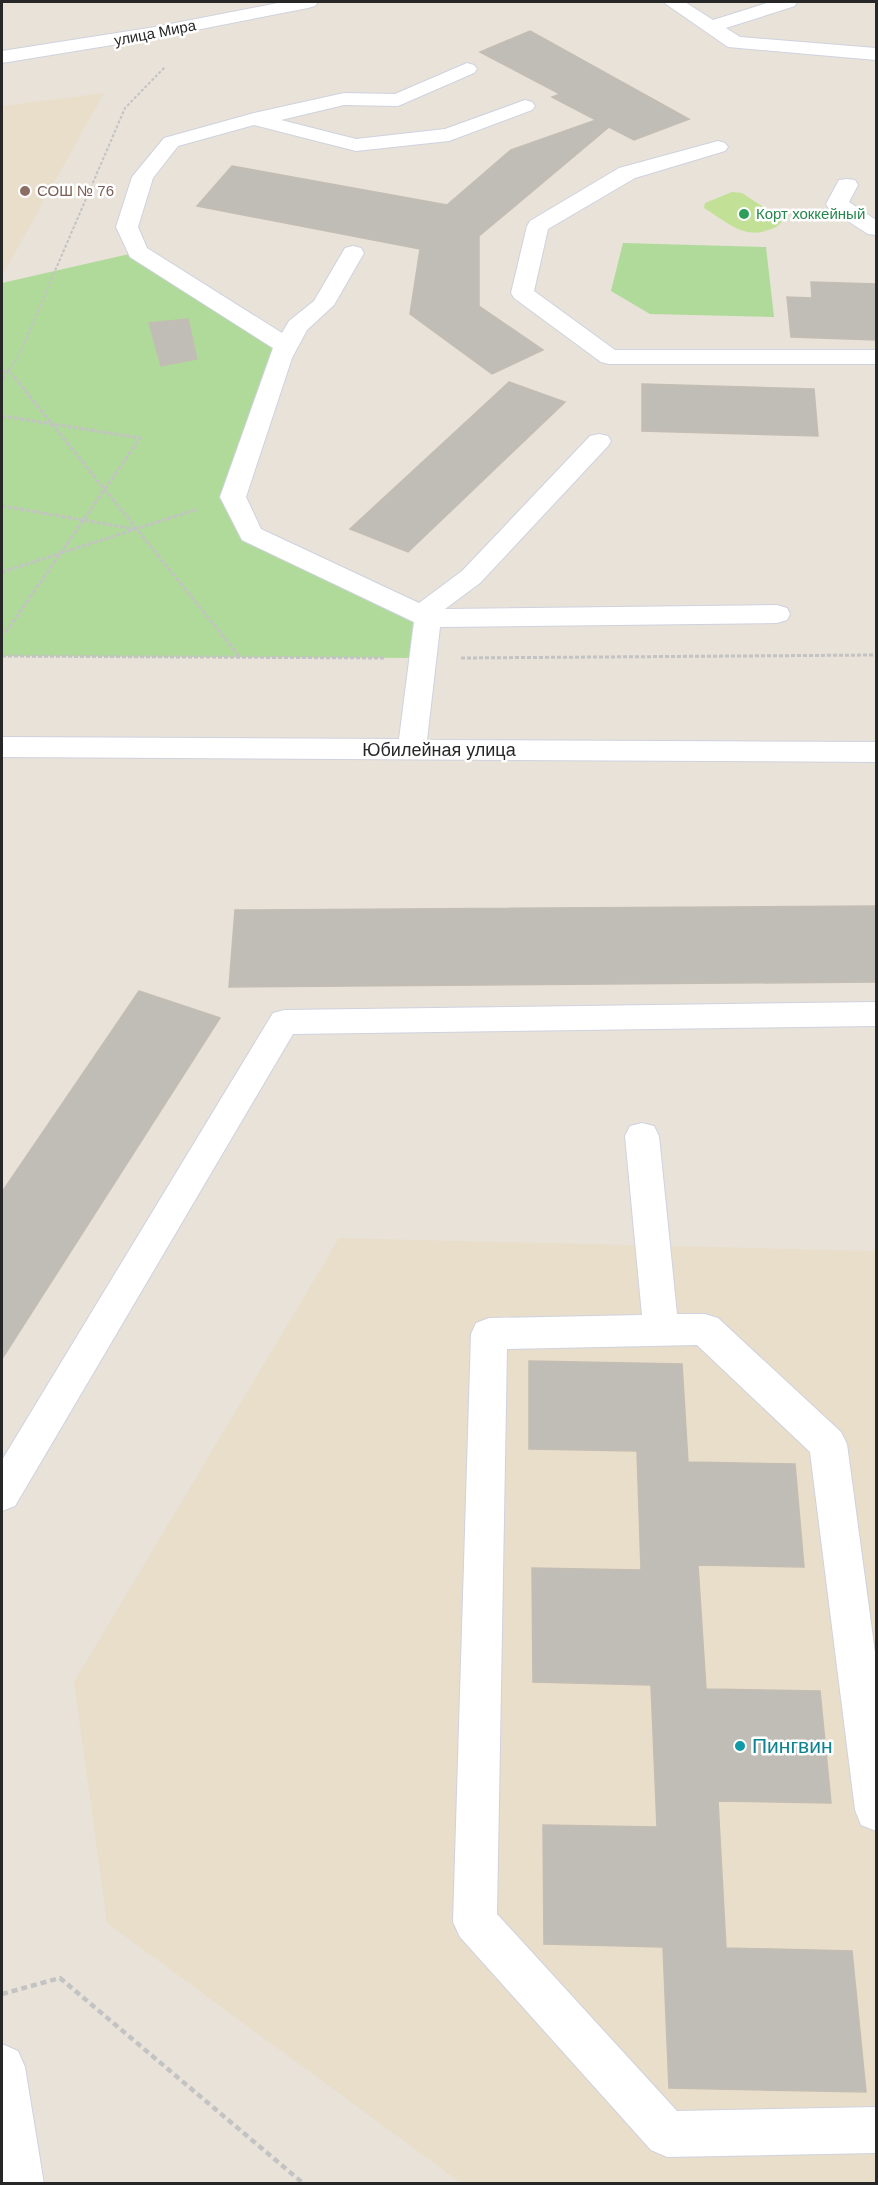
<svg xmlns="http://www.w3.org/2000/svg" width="878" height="2185" viewBox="0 0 878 2185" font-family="Helvetica,sans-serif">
<rect width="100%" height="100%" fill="#e8e2d9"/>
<path fill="#e9deca" d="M104 93 2 276V106Z
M339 1238 876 1251V2183H461L107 1923 74 1682Z"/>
<path fill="#b0da9a" d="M623 243 766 247 774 317 650 314 611 291Z
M138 252 286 346 233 498 251 534 428 618 423 658 2 656V283Z"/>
<path fill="#c2e196" d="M732 192 742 193 783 220C779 226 775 228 768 230 744 240 724 220 704 208L705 203Z"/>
<path fill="#c0bcb6" stroke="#c3bdb3" stroke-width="1.5" d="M530 31 689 119 634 140 609 127 479 236V306L543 350 492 374 410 314 420 249 197 206 232 166 447 205 511 150 596 120 552 97 560 94 480 52Z
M811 282 876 284V340L791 337 787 297 812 298Z
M188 319 197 359 161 366 149 323Z
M509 382 565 402 408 552 350 529Z
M642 384 814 389 818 436 642 431Z
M876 906V982L229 987 235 910Z
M139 991 220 1018 2 1359V1192Z
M529 1361 682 1364 688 1462 795 1464 804 1567 698 1565 706 1689 820 1691 831 1803 718 1801 726 1948 852 1951 866 2092 669 2088 663 1947 544 1944 543 1825 657 1827 651 1685 533 1682 532 1568 641 1570 637 1451 529 1449Z"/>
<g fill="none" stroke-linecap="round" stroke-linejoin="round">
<g stroke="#cfd2df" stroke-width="2">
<path id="minor" d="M283 2H318L315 6 308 8 155 38 2 63V51L155 27Z
M663 2H685L713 20 770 2H797L795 6 726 28 740 37 876 48V60L728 47Z
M467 63 474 65 477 69 474 73 398 106 344 105 281 120 356 139 445 129 525 100 532 102 535 106 532 110 449 141 356 151 254 125 178 146 153 178 138 227 147 248 282 333 289 321 314 301 345 248 353 246 361 248 364 253 334 305 307 330 292 358 246 497 261 529 419 603 462 571 590 436 599 434 608 436 611 441 608 446 480 583 445 609 777 605 787 608 790 614 787 620 777 623 440 627 427 740 876 742V762L2 757V737L399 739 414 622 242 540 220 497 273 348 130 257 116 227 132 177 164 138 254 113 344 93 395 94Z
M718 141 725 143 728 147 725 151 635 178 548 229 534 291 615 350H876V364H609L601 362 514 298 511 293 527 226 530 221 619 168Z
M847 179 855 180 858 185 849 202 876 220V235L868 234 829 209 826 204 839 180Z
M876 1002V1026L293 1034 15 1506 2 1511V1460L273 1013 284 1010Z
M642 1123 654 1126 659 1136 677 1314H705L718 1318 841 1432 847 1444 876 1660V1831L861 1825 855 1810 810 1452 697 1345 507 1349 497 1914 677 2111 876 2107V2153L667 2157 651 2150 460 1937 453 1922 471 1334 476 1323 489 1318 642 1315 625 1136 630 1126Z
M2 2044 18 2051 25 2067 44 2184H2Z"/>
</g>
<path stroke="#c3c3c3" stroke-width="2" stroke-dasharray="3 2" stroke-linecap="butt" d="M2 372 8 370 15 378
M3 378 18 357 125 108 165 67"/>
<path stroke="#c3c3c3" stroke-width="3" stroke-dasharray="4 2" stroke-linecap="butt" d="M14 377 240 657
M2 380 4 377
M2 416 140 438 6 632 2 631
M2 506 135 529
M2 572 198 509
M2 656 385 658
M461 658 876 655"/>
<path stroke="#c3c3c3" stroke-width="4.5" stroke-dasharray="6 4" stroke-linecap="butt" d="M2 1994 60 1978 304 2184"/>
<use href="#minor" fill="#fff" fill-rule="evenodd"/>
</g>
<circle fill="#8d6e63" stroke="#fff" stroke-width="2" cx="25" cy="191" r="6"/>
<circle fill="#2e9e5b" stroke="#fff" stroke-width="2" cx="744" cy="214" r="6"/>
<circle fill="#0f9aa8" stroke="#fff" stroke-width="2" cx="740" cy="1746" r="6"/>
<g text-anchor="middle" stroke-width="5" stroke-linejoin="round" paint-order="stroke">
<g font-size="15" fill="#272727" stroke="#fff">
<text transform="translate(155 33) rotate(-11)" y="5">улица Мира</text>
</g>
<g font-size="15" fill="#785e54" stroke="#fff" text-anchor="start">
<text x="37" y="196">СОШ № 76</text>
</g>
<g font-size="15" fill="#27864d" stroke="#fff" text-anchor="start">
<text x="756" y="219">Корт хоккейный</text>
</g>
<g font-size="18" fill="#272727" stroke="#fff">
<text x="439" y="756">Юбилейная улица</text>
</g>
<g font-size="21" fill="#0d838f" stroke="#fff" text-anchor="start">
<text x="752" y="1753">Пингвин</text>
</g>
</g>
<rect width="878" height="2185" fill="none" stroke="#272727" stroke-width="6"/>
</svg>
